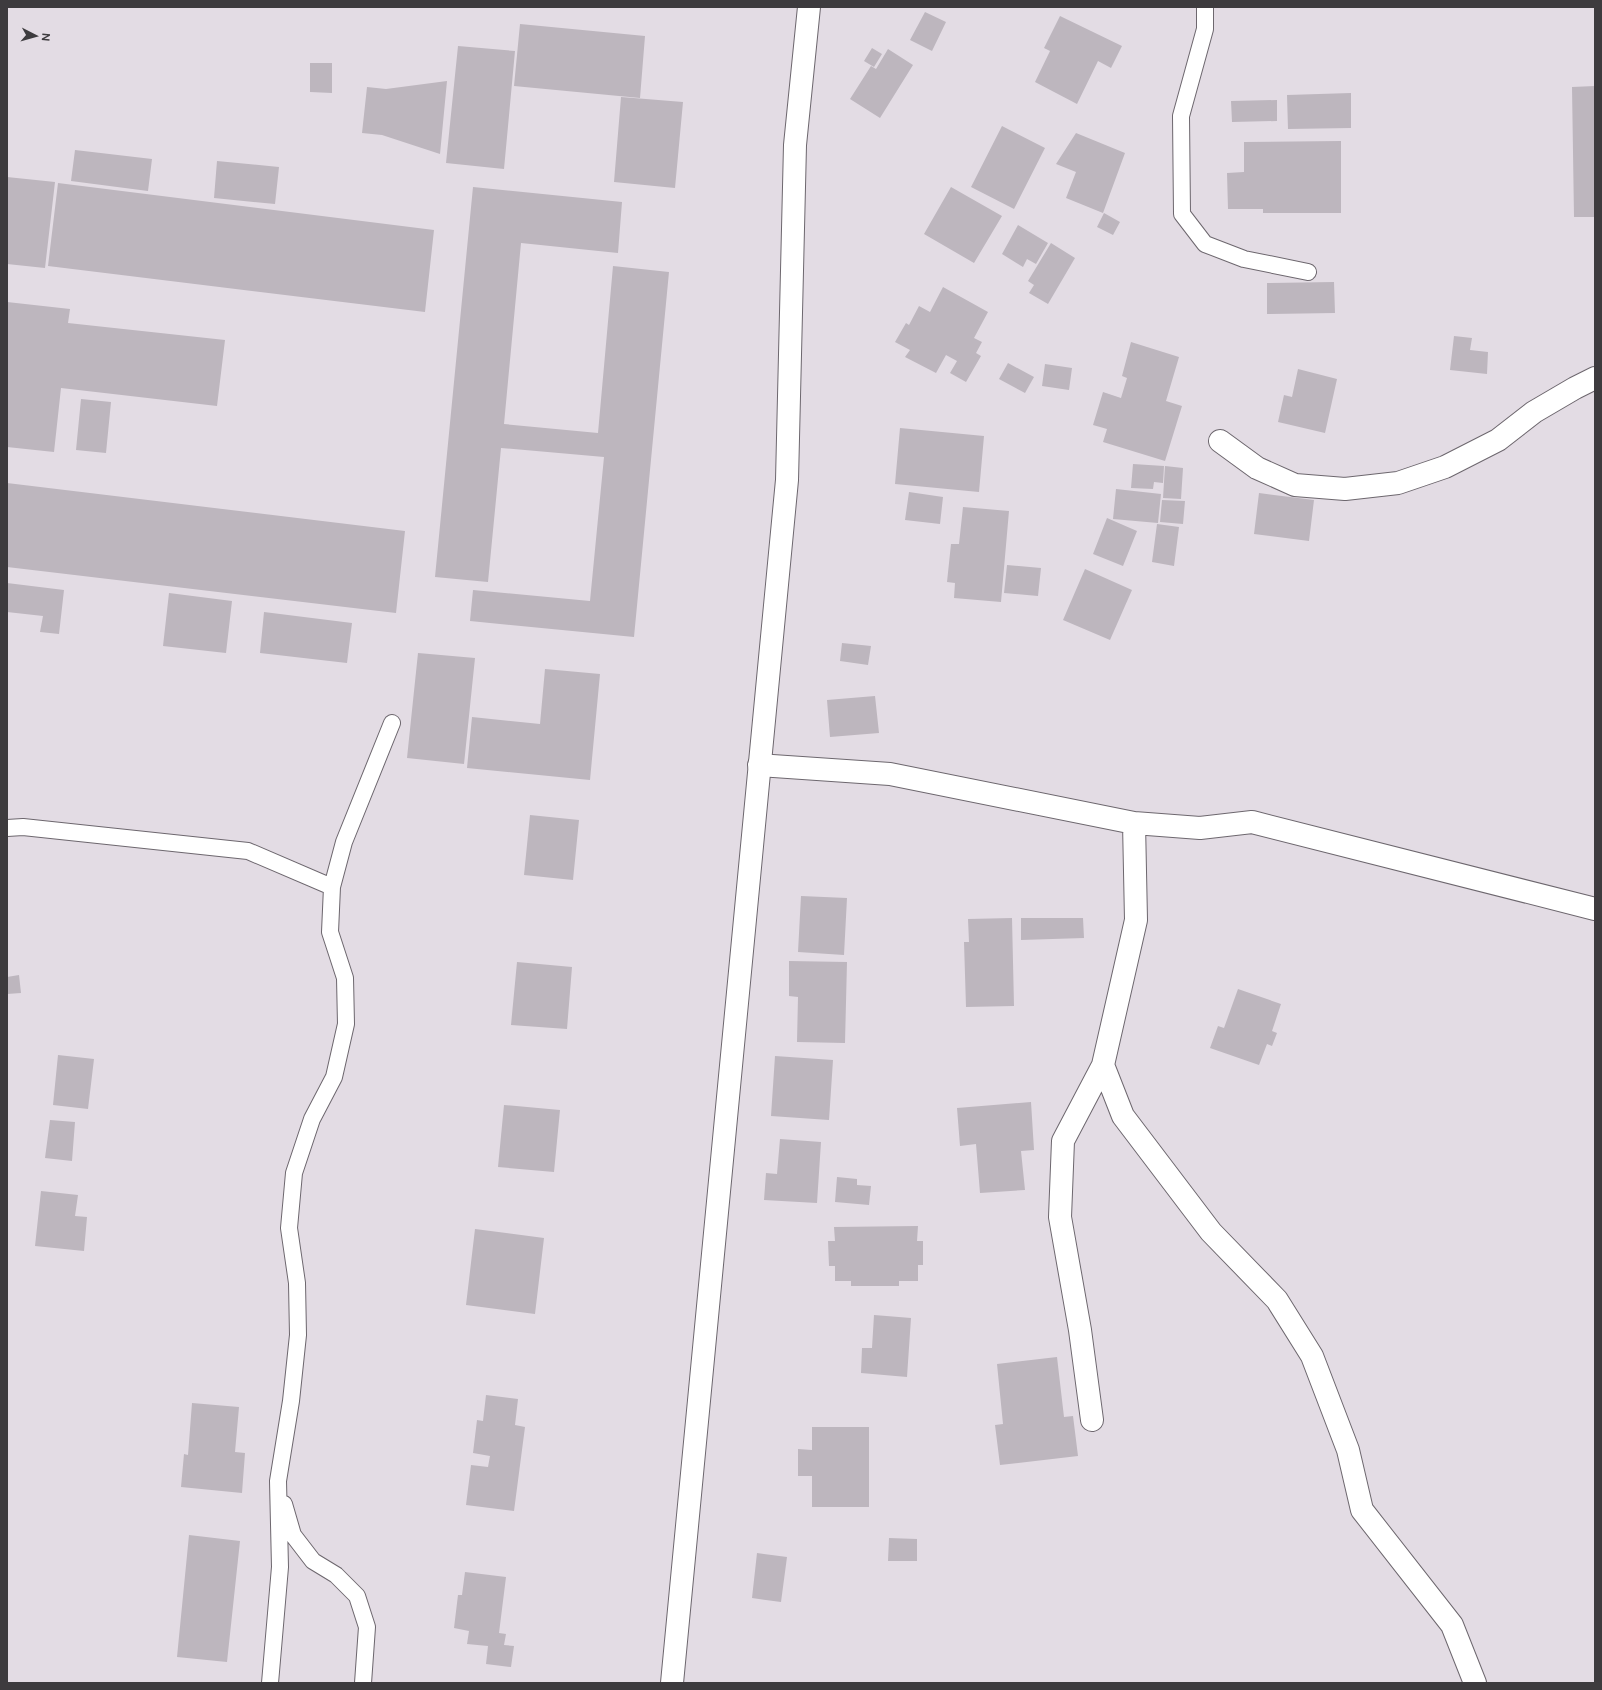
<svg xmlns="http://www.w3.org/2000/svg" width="1602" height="1690" viewBox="0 0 1602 1690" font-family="'DM Sans',sans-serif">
<rect width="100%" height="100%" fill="#e3dce4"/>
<path fill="#bdb6be" d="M925 12 946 22 932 51 910 40Z
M1060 16 1122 46 1111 68 1098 61 1077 104 1035 82 1050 51 1044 48Z
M520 24 645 36 640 98 514 86Z
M458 46 515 51 504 169 446 163Z
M872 48 882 54 874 67 864 61Z
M888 49 913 65 880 118 850 99 871 66 876 69Z
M310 63H332V93L310 92Z
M447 81 440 154 382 135 362 133 367 87 386 89Z
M1595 86V217H1574L1572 87Z
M1351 93V128L1288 129 1287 95Z
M621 97 683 102 675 188 614 182Z
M1277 100V121L1232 122 1231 101Z
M1002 126 1045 148 1014 209 971 187Z
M1076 133 1125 153 1103 213 1066 198 1076 172 1056 164Z
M1341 141V213H1263V209H1228L1227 173 1244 172V142Z
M75 150 152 159 148 191 71 181Z
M217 161 279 167 275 204 214 198Z
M7 177 55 182 45 268 7 264Z
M58 183 434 230 425 312 48 266Z
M473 187 622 202 618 253 521 243 504 424 598 433 613 266 669 272 634 637 470 621 473 590 590 601 604 457 501 448 488 582 435 577Z
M951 187 1002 216 974 263 924 234Z
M1104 213 1120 222 1113 235 1097 227Z
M1018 225 1048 243 1036 264 1027 259 1023 267 1002 254Z
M1051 243 1075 258 1048 304 1029 293 1034 285 1028 281Z
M1334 282 1335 313 1267 314V283Z
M943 287 988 312 974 338 982 342 976 353 981 356 966 382 950 373 957 361 946 355 936 373 905 357 910 350 895 342 906 323 909 325 919 306 930 312Z
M7 302 70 309 68 323 225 340 217 406 61 388 54 452 7 447Z
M1454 336 1472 338 1470 350 1488 352 1487 374 1450 370Z
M1131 342 1179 357 1166 401 1182 406 1165 461 1103 442 1107 429 1093 425 1103 392 1121 398 1127 378 1122 376Z
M1008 363 1034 377 1025 393 999 379Z
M1045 364 1072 368 1069 390 1042 386Z
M1298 369 1337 379 1325 433 1278 422 1284 395 1292 397Z
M81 399 111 402 106 453 76 450Z
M900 428 984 436 979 492 895 484Z
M1133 464 1164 466 1163 483 1154 482 1153 489 1131 488Z
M1165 466 1183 468 1181 499 1163 498Z
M7 483 405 531 396 613 7 567Z
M1116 489 1161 494 1158 523 1113 519Z
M909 492 943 497 940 524 905 520Z
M1259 493 1314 500 1309 541 1254 534Z
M1162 500 1185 501 1183 524 1160 522Z
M963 507 1009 511 1001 602 954 598 955 583 947 582 951 544H959Z
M1107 518 1137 531 1123 566 1093 554Z
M1157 524 1179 527 1174 566 1152 562Z
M1007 565 1041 568 1038 596 1004 593Z
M1085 569 1132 590 1110 640 1063 620Z
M7 583 64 590 59 634 40 632 43 616 7 612Z
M169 593 232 601 226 653 163 646Z
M264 612 352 623 347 663 260 653Z
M842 643 871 646 868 665 840 661Z
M418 653 475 658 464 764 407 758Z
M545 669 600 674 590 780 467 768 472 717 540 724Z
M875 696 879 733 830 737 827 700Z
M530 815 579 820 573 880 524 875Z
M801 896 847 898 844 955 798 952Z
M1012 918 1014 1006 966 1007 964 942H969L968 919Z
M1021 918H1083L1084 938 1021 940Z
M789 961 847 962 845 1043 797 1042 798 997 789 996Z
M517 962 572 967 567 1029 511 1025Z
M19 975 21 993 7 994V977Z
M1238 989 1281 1004 1272 1031 1277 1033 1272 1046 1267 1044 1259 1065 1210 1048 1218 1026 1224 1028Z
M58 1055 94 1059 88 1109 53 1105Z
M775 1056 833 1060 829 1120 771 1116Z
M1031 1102 1034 1150 1021 1151 1025 1190 980 1193 976 1144 960 1146 957 1108Z
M504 1105 560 1110 554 1172 498 1167Z
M50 1120 75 1122 72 1161 45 1158Z
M780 1139 821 1142 817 1203 764 1200 766 1173 777 1174Z
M837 1177 857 1179V1185L871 1186 869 1205 835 1202Z
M41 1191 78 1195 75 1216 87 1217 84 1251 35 1246Z
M918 1226 917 1241H923V1265H918V1281H899V1286H851V1281H835V1266H829L828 1241H835L834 1227Z
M475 1229 544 1238 535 1314 466 1305Z
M874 1315 911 1318 907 1377 861 1373 862 1348H872Z
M1057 1357 1064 1417 1073 1416 1078 1456 1000 1465 995 1425 1003 1424 997 1364Z
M486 1395 518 1399 515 1425 525 1427 514 1511 466 1505 471 1465 488 1467 490 1456 473 1453 477 1420 483 1421Z
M192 1403 239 1407 235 1452 245 1453 242 1493 181 1487 184 1454 188 1455Z
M812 1427H869V1507H812V1476H798V1449L812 1450Z
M189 1535 240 1541 227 1662 177 1657Z
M889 1538 917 1539V1561H888Z
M757 1553 787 1557 781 1602 752 1598Z
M465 1572 506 1577 499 1633 506 1634 504 1645 514 1646 511 1667 486 1664 488 1646 467 1644 469 1631 454 1628 458 1595H462Z"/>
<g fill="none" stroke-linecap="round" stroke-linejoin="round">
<g stroke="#6d676e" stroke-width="18">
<path id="service" d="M1205 7V29L1181 116 1182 214 1205 244 1244 259 1308 272
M7 828 23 827 248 851 332 887
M284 1504 293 1535 313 1561 336 1575 357 1596 367 1627 363 1683
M270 1683 280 1567 278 1481 291 1401 298 1335 297 1283 289 1228 294 1173 312 1119 334 1077 346 1024 345 978 330 932 332 887 344 842 392 723"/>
</g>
<g stroke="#6d676e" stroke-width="24">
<path id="minor" d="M1220 441 1257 468 1295 485 1345 489 1398 483 1445 467 1498 440 1534 412 1575 388 1595 378
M759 765 890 774 1134 823 1200 828 1252 822 1595 909
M1103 1065 1123 1116 1211 1232 1277 1300 1312 1356 1348 1450 1362 1510 1452 1625 1475 1683
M1092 1420 1080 1330 1060 1217 1063 1141 1103 1065 1136 920 1134 823"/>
</g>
<g stroke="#6d676e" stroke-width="24">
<path id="tertiary" d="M672 1683 787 480 795 145 809 7"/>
</g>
<use href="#service" stroke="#fff" stroke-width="16"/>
<use href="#minor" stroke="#fff" stroke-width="22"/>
<use href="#tertiary" stroke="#fff" stroke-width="22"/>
</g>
<rect width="1602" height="1690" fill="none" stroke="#3d3b3e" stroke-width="16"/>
<g transform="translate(36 36) rotate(96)" stroke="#e3dce4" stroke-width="3" paint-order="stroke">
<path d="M0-3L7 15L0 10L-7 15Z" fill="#3d3b3e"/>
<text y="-6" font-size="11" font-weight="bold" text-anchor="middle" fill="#3d3b3e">N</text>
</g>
</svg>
